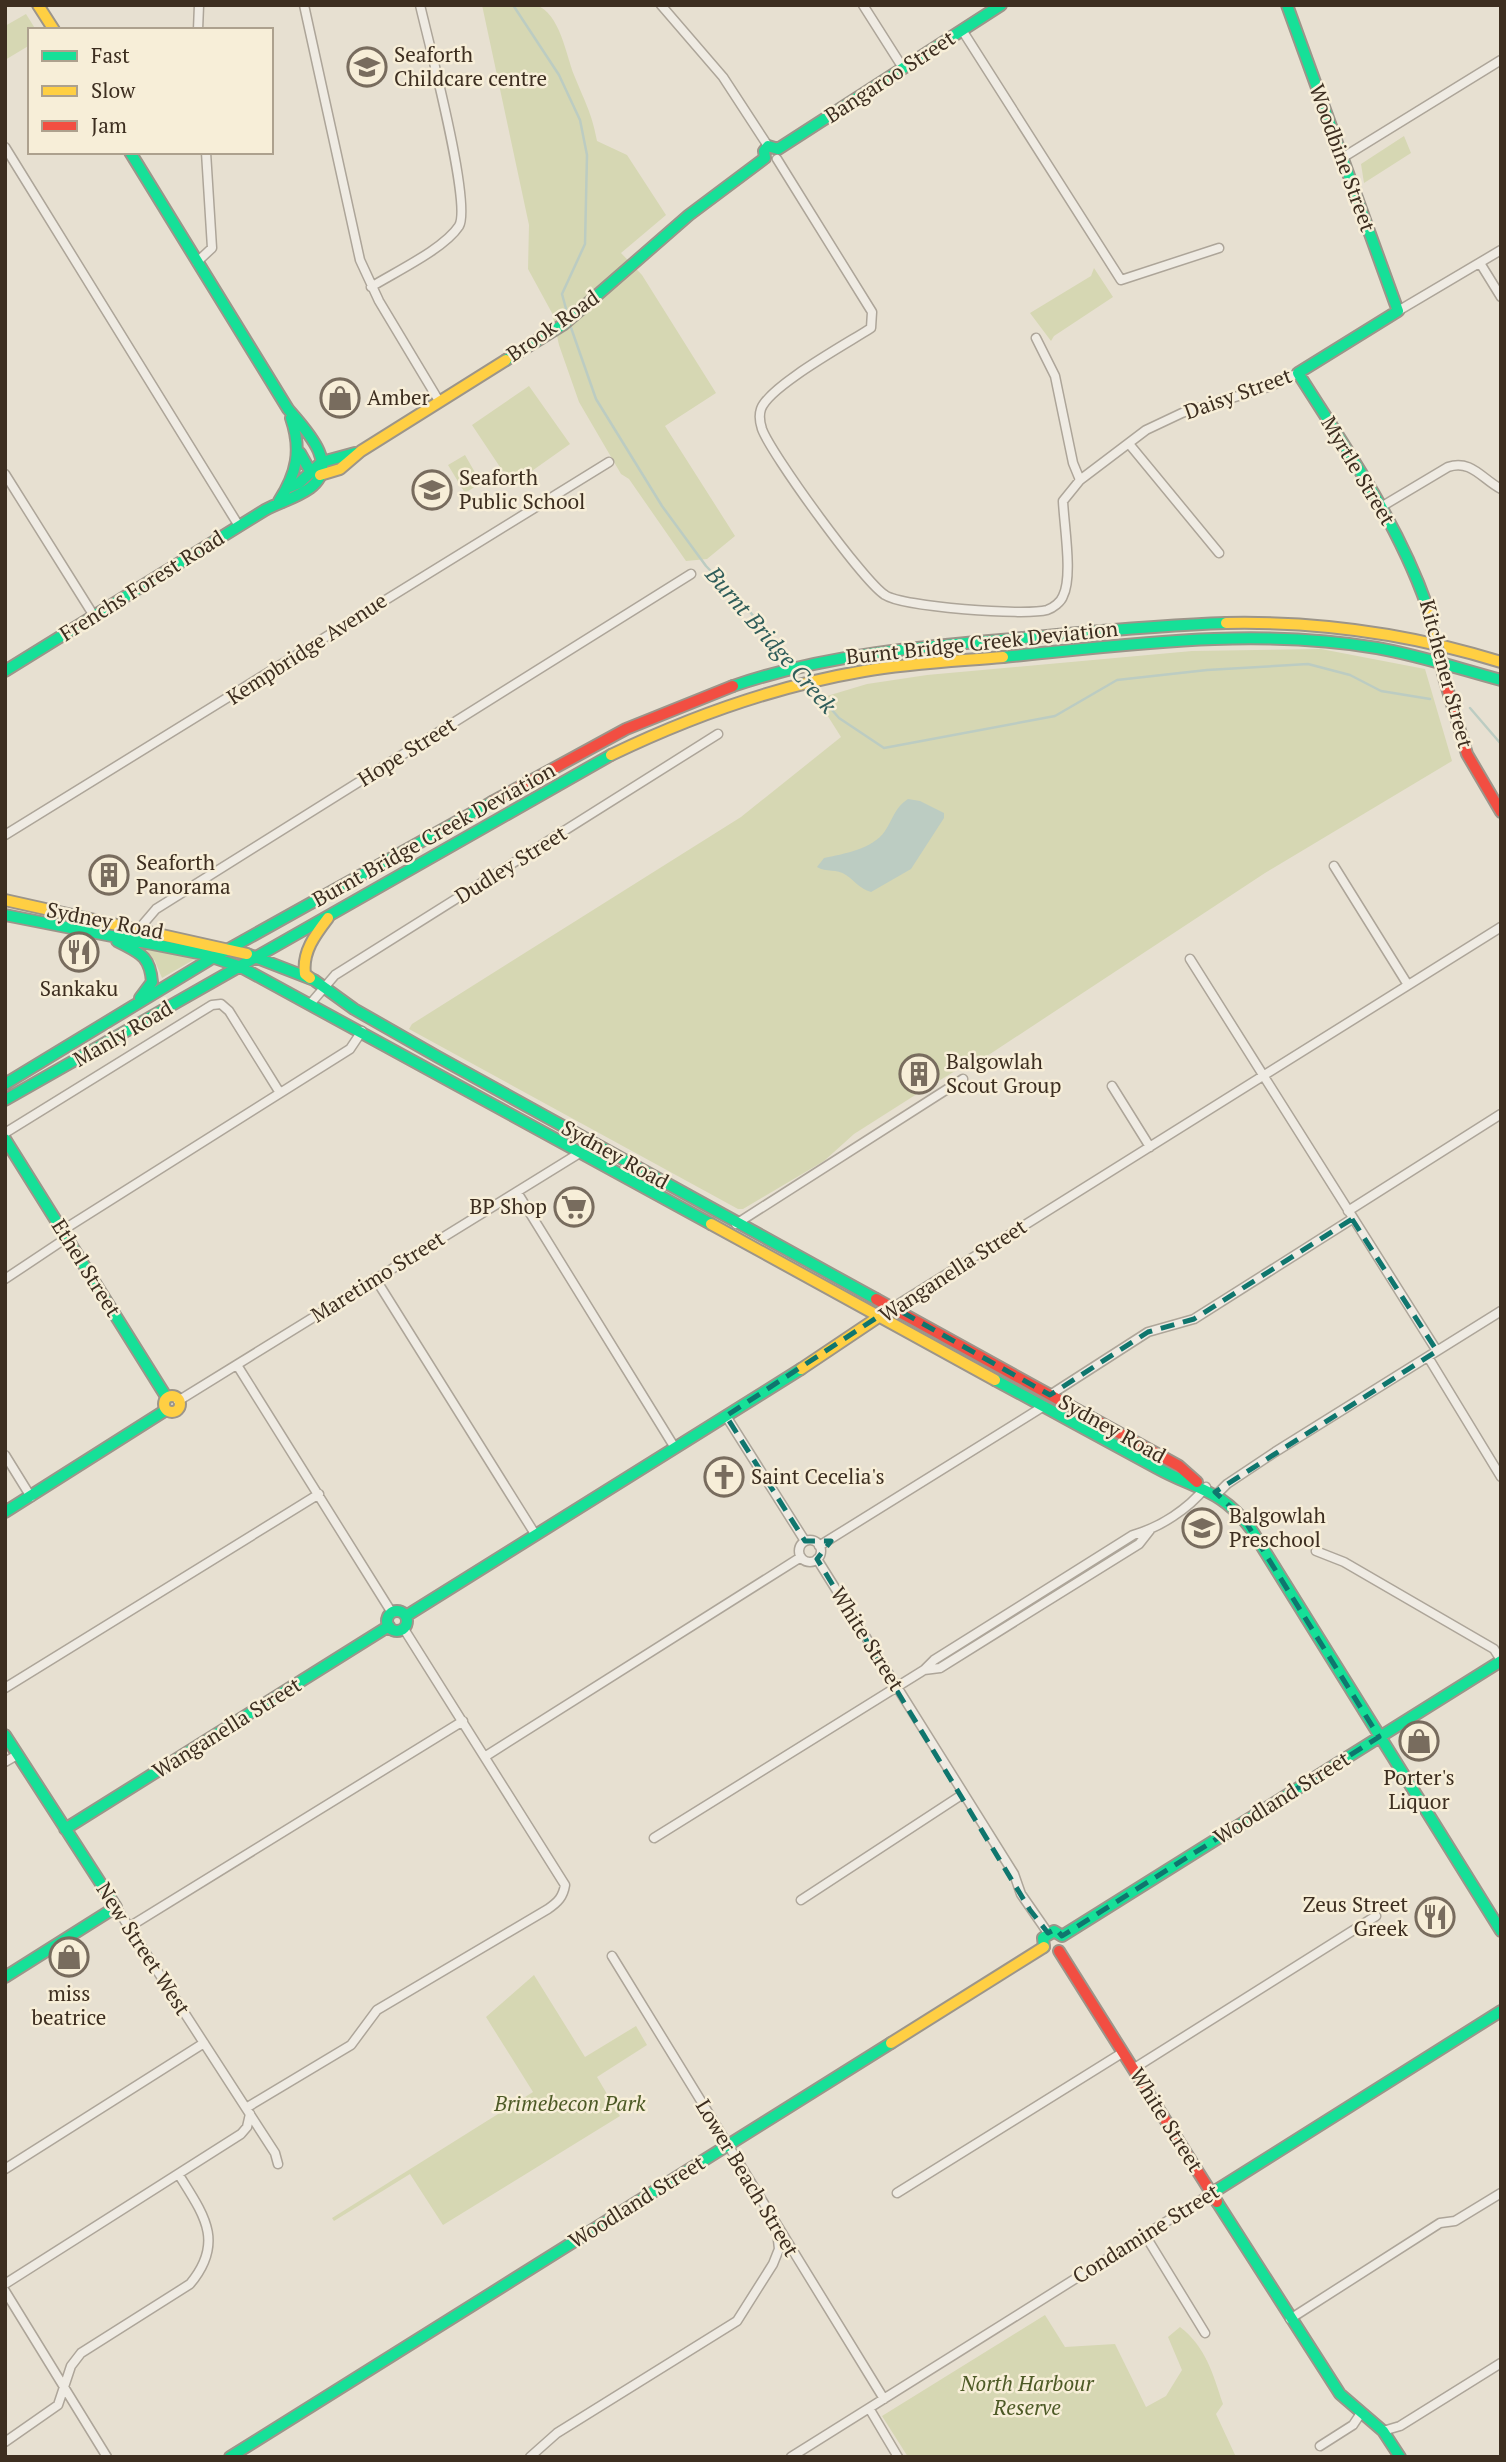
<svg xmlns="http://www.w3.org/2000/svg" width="1506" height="2462" viewBox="0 0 1506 2462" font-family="'PT Serif',serif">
<rect width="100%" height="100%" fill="#e7e0d1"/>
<path fill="#d6d7b3" d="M482 5C497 5 522 0 536 5 560 13 566 55 574 75 584 100 592 113 597 141L627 155 666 215 621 253 642 275 716 393 665 426 735 536 707 559 686 561 629 479 621 474 579 402 559 345 552 313 528 269 529 225Z
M26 14 36 30H30V45L5 60V26Z
M1404 136 1411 153 1364 183 1361 164Z
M1094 268 1113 297 1054 336 1051 341 1030 313 1091 276Z
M529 386 570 444 512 485 472 425Z
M465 455 481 483 465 493 448 465Z
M1321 649 1425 669 1452 761 1265 873 987 1056 967 1064 920 1092 854 1134 824 1161 743 1209H738L409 1029 412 1024 741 817 841 737 817 699 867 684 927 675 1192 651Z
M143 948 193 958 195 959 162 978 155 961Z
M534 1975 585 2057 636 2026 647 2045 597 2077 620 2116 443 2225 410 2174 334 2221 332 2218 533 2092 486 2017Z
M1045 2315 1065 2347 1115 2344 1146 2407 1166 2396 1182 2370 1168 2337 1180 2327C1206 2347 1213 2374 1223 2404L1216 2414 1236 2457H908L882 2416Z"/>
<path fill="#bcccc2" d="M908 799 920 801 944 813V818L911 869 871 892C859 888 856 882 846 875 837 868 826 873 817 867L824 858C843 854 873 849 885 831 893 819 895 807 908 799Z"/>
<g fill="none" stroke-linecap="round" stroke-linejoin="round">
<path stroke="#bcccc2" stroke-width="2.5" d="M513 5 559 75 580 120 587 155 585 244 562 294 568 316
M569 322 596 399 662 506 706 566 751 613 790 663
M811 686 839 718 884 748 1055 716 1117 680 1207 670 1308 664 1350 675 1381 691 1430 699
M1470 708 1501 744"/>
<g stroke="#ada599" stroke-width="11">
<path id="street" d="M304 5 360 260 379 301 439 401
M661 5 723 77 768 146
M863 5 903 68
M198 30 199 5
M962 30 1121 280 1219 248
M5 147 239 526
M1342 158 1501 60
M777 159 872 312 871 328C848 343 769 386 761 409 759 415 760 423 762 429 771 454 864 582 885 595 903 607 1025 616 1047 610 1053 608 1061 602 1063 596 1073 577 1064 525 1063 501L1080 480 1146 430 1182 413 1271 386 1298 373
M197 262 212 248 206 152
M1480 263 1501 297
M371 287C395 272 444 249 459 226 472 204 428 40 420 5
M1398 311 1501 250
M1036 338 1055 376 1073 463 1080 480
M1130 445 1219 553
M5 474 94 616
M1381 507 1448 467C1471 459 1482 479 1501 489
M5 835 609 462
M1334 866 1408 985
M138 930 156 909 691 574
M1190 959 1437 1351
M311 1003 335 975 718 734
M1112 1086 1150 1147
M5 1133 212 1005 221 1004 229 1011 280 1093
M517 1192 675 1448
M1348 1211 1501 1114
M736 1224 963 1079
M63 1230 350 1049 362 1031
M375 1278 535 1534
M5 1279 68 1237
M889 1310 1501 927
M1428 1357 1501 1477
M237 1365 392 1613
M1050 1395 1148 1332 1194 1319 1352 1219
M178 1401 578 1154
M726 1416 805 1541
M5 1455 31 1497
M1217 1494 1227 1484 1275 1452 1501 1311
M799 1551a11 11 0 1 1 22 0a11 11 0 1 1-22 0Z
M819 1546 1044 1406
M1316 1551 1344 1562 1494 1649 1501 1660
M817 1559 1014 1874 1021 1894 1048 1933
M924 1670 940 1668 1139 1544 1150 1530
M5 1688 319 1494
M486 1756 801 1557
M5 1762 17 1755
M654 1838 924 1670 934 1660 1133 1535C1161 1527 1188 1509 1206 1487
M801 1900 963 1794
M116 1907 275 2153 278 2164
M129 1927 463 1721
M612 1956 884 2399
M1133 2069 1376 1916
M246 2108 351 2045 377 2010 548 1909C558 1902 563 1897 565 1885L404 1629
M5 2169 204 2043
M897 2193 1122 2053
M1145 2235 1205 2333
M5 2284 241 2134 247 2127 250 2114
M5 2291 107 2457
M1290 2319 1440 2223 1455 2221 1501 2193
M869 2408 898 2457
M1383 2431 1400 2426 1501 2363
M5 2442 58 2405 71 2366 81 2353 190 2284C225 2242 204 2215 179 2175
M1320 2446 1353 2425 1361 2413
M530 2457 557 2433 737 2321 773 2264 779 2249 777 2231
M791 2457 1212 2193"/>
</g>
<g stroke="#9c958a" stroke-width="14">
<path id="fast" d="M1287 5 1398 311 1298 373C1346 449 1397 521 1427 606
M778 149 1001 5
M765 158 764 151 768 146 778 149
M506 360 564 324 689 215 765 158
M300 453 309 469 320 475
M289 487 299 483 322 462 355 453
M279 501C297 473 302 450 291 418
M1003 657C1127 645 1252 627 1377 648 1418 655 1460 669 1501 680
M5 671 265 510C280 502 296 498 310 488 341 465 305 429 288 409L130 152
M733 686C826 654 925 646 1023 638 1090 632 1158 625 1226 623
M5 915 203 954 241 967 711 1224
M117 941C139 953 150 955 152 982L140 998
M247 954 314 980 354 1009 438 1057 876 1299
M5 1084 209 960 492 802
M5 1100 611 755
M5 1139 167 1398
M995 1380C1049 1409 1103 1439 1157 1468 1197 1490 1221 1489 1251 1529L1501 1931
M5 1512 166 1410
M387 1621a10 10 0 1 1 20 0a10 10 0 1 1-20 0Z
M406 1616 801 1369
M5 1735 116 1907 5 1977
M65 1829 389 1626
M1062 1936 1501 1661
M1044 1947 1043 1938 1054 1931 1062 1936
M1212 2193 1501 2011
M1217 2202 1340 2394 1383 2431 1400 2457
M230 2457 891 2043"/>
</g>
<g stroke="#9c958a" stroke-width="14">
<path id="slow" d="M38 5 54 30
M320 475 340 469 361 451 506 360
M1226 623C1321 621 1411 634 1501 662
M611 755C692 716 776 686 864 671 910 663 957 661 1003 657
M5 900 247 954
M310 978 305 974C302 952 315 935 328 918
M711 1224 995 1380
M801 1369 880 1316
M164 1404a8 8 0 1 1 16 0a8 8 0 1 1-16 0Z
M891 2043 1044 1947"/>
</g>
<g stroke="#9c958a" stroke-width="14">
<path id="jam" d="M1445 681 1467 754 1501 812
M492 802 626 729 733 686
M876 1299 1179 1466 1197 1482
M1059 1951 1217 2202"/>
</g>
<use href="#street" stroke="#efebe3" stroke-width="8"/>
<use href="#fast" stroke="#16e098" stroke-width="10"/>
<use href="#slow" stroke="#ffcf43" stroke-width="10"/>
<use href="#jam" stroke="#f24e42" stroke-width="10"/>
<g stroke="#9c958a" stroke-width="14" stroke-linecap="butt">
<path id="slow-bridge" d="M1427 606 1445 681"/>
</g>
<use href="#slow-bridge" stroke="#ffcf43" stroke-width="10"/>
</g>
<path fill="none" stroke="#0f766e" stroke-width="5" stroke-dasharray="14 9" stroke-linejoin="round" d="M1352 1219 1437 1351 1215 1492 1245 1521 1379 1737 1062 1936 1056 1929 1048 1933 1030 1910 817 1559 831 1541H805L726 1416 893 1307 1050 1395 1148 1332 1194 1319Z"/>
<defs>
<g id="school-ring" transform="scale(2.0125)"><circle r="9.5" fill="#f7eed8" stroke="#786c5e" stroke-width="1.5"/><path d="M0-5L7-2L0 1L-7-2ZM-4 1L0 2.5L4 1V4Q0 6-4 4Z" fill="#786c5e"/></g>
<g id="shop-ring" transform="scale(2.0125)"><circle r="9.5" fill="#f7eed8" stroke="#786c5e" stroke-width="1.5"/><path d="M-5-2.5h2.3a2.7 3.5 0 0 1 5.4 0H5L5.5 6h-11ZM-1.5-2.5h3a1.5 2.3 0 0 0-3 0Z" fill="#786c5e"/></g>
<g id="building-ring" transform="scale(2.0125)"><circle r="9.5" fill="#f7eed8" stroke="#786c5e" stroke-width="1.5"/><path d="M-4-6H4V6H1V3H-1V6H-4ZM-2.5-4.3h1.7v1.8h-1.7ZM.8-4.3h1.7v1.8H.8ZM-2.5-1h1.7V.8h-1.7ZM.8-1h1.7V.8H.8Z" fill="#786c5e"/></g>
<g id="restaurant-ring" transform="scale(2.0125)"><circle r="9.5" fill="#f7eed8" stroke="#786c5e" stroke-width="1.5"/><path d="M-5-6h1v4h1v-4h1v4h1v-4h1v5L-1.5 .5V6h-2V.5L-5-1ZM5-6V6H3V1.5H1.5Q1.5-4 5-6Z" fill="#786c5e"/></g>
<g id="supermarket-ring" transform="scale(2.0125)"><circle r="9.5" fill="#f7eed8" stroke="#786c5e" stroke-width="1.5"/><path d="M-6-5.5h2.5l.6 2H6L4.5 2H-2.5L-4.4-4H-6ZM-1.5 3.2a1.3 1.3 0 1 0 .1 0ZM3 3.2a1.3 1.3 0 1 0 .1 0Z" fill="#786c5e"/></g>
<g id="church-ring" transform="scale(2.0125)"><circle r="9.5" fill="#f7eed8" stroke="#786c5e" stroke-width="1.5"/><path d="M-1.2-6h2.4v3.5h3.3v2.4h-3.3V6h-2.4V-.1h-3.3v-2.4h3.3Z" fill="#786c5e"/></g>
</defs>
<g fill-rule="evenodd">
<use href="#school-ring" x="367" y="67"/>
<use href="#shop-ring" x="340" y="398"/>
<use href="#school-ring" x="432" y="490"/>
<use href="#building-ring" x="109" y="875"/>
<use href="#restaurant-ring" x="79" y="952"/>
<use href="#building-ring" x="919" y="1074"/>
<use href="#supermarket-ring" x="574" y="1207"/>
<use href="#church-ring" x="724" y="1477"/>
<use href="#school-ring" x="1202" y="1528"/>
<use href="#shop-ring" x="1419" y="1741"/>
<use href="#restaurant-ring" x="1435" y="1917"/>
<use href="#shop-ring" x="69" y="1957"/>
</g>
<g text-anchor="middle" stroke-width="5" stroke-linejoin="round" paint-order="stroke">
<g font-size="21" fill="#3d2e20" stroke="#f7eed8" text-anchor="start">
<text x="394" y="62">Seaforth<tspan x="394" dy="24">Childcare centre</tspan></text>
<text x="367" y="405">Amber</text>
<text x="459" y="485">Seaforth<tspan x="459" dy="24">Public School</tspan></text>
<text x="136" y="870">Seaforth<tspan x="136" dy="24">Panorama</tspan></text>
<text x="79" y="996" text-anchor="middle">Sankaku</text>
<text x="946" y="1069">Balgowlah<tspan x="946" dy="24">Scout Group</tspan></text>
<text x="547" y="1214" text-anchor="end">BP Shop</text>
<text x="751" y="1484">Saint Cecelia's</text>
<text x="1229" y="1523">Balgowlah<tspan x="1229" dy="24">Preschool</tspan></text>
<text x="1419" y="1785" text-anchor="middle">Porter's<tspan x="1419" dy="24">Liquor</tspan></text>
<text x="1408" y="1912" text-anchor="end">Zeus Street<tspan x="1408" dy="24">Greek</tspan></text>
<text x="69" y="2001" text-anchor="middle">miss<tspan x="69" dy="24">beatrice</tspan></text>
</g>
<g font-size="21" fill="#3d2e20" stroke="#f7eed8">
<text transform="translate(890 77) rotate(-33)" y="7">Bangaroo Street</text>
<text transform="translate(1342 158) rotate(70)" y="7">Woodbine Street</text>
<text transform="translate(553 326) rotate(-35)" y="7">Brook Road</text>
<text transform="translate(1238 394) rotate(-20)" y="7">Daisy Street</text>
<text transform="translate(1358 471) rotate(59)" y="7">Myrtle Street</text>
<text transform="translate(142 586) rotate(-32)" y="7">Frenchs Forest Road</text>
<text transform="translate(982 643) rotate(-6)" y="7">Burnt Bridge Creek Deviation</text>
<text transform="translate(307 649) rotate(-33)" y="7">Kempbridge Avenue</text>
<text transform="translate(1446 674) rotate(75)" y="7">Kitchener Street</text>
<text transform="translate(407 752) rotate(-32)" y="7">Hope Street</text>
<text transform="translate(434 835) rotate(-29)" y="7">Burnt Bridge Creek Deviation</text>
<text transform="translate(511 865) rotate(-32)" y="7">Dudley Street</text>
<text transform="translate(105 921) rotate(11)" y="7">Sydney Road</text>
<text transform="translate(123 1034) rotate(-30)" y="7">Manly Road</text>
<text transform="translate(615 1155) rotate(29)" y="7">Sydney Road</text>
<text transform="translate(86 1268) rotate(58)" y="7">Ethel Street</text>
<text transform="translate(953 1271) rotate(-33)" y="7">Wanganella Street</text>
<text transform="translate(378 1277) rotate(-32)" y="7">Maretimo Street</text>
<text transform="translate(1112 1429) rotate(29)" y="7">Sydney Road</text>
<text transform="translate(867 1639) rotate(58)" y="7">White Street</text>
<text transform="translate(227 1728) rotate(-32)" y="7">Wanganella Street</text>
<text transform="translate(1282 1798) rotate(-32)" y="7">Woodland Street</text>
<text transform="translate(143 1949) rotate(57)" y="7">New Street West</text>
<text transform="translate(1166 2120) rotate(58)" y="7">White Street</text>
<text transform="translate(747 2178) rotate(59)" y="7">Lower Beach Street</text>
<text transform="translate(637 2202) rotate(-32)" y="7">Woodland Street</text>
<text transform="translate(1146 2234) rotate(-32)" y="7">Condamine Street</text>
</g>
<g font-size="21" font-style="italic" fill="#4d5a26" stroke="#f7eed8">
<text x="570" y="2111">Brimebecon Park</text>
<text x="1027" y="2391">North Harbour<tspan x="1027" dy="24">Reserve</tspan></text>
</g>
<g font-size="23" font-style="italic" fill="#2f5d5a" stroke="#f7eed8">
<text transform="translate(771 640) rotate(49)" y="8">Burnt Bridge Creek</text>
</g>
</g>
<rect width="1506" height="2462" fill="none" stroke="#3d2e20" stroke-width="14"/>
<rect x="28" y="28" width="245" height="126" fill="#f7eed8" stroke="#ada18e" stroke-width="2"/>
<rect x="42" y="51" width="35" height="10" fill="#16e098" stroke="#ada18e" stroke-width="2"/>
<text x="91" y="63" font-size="21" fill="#3d2e20">Fast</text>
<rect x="42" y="86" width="35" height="10" fill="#ffcf43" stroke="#ada18e" stroke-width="2"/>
<text x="91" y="98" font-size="21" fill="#3d2e20">Slow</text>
<rect x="42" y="121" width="35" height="10" fill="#f24e42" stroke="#ada18e" stroke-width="2"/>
<text x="91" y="133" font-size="21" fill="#3d2e20">Jam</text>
</svg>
